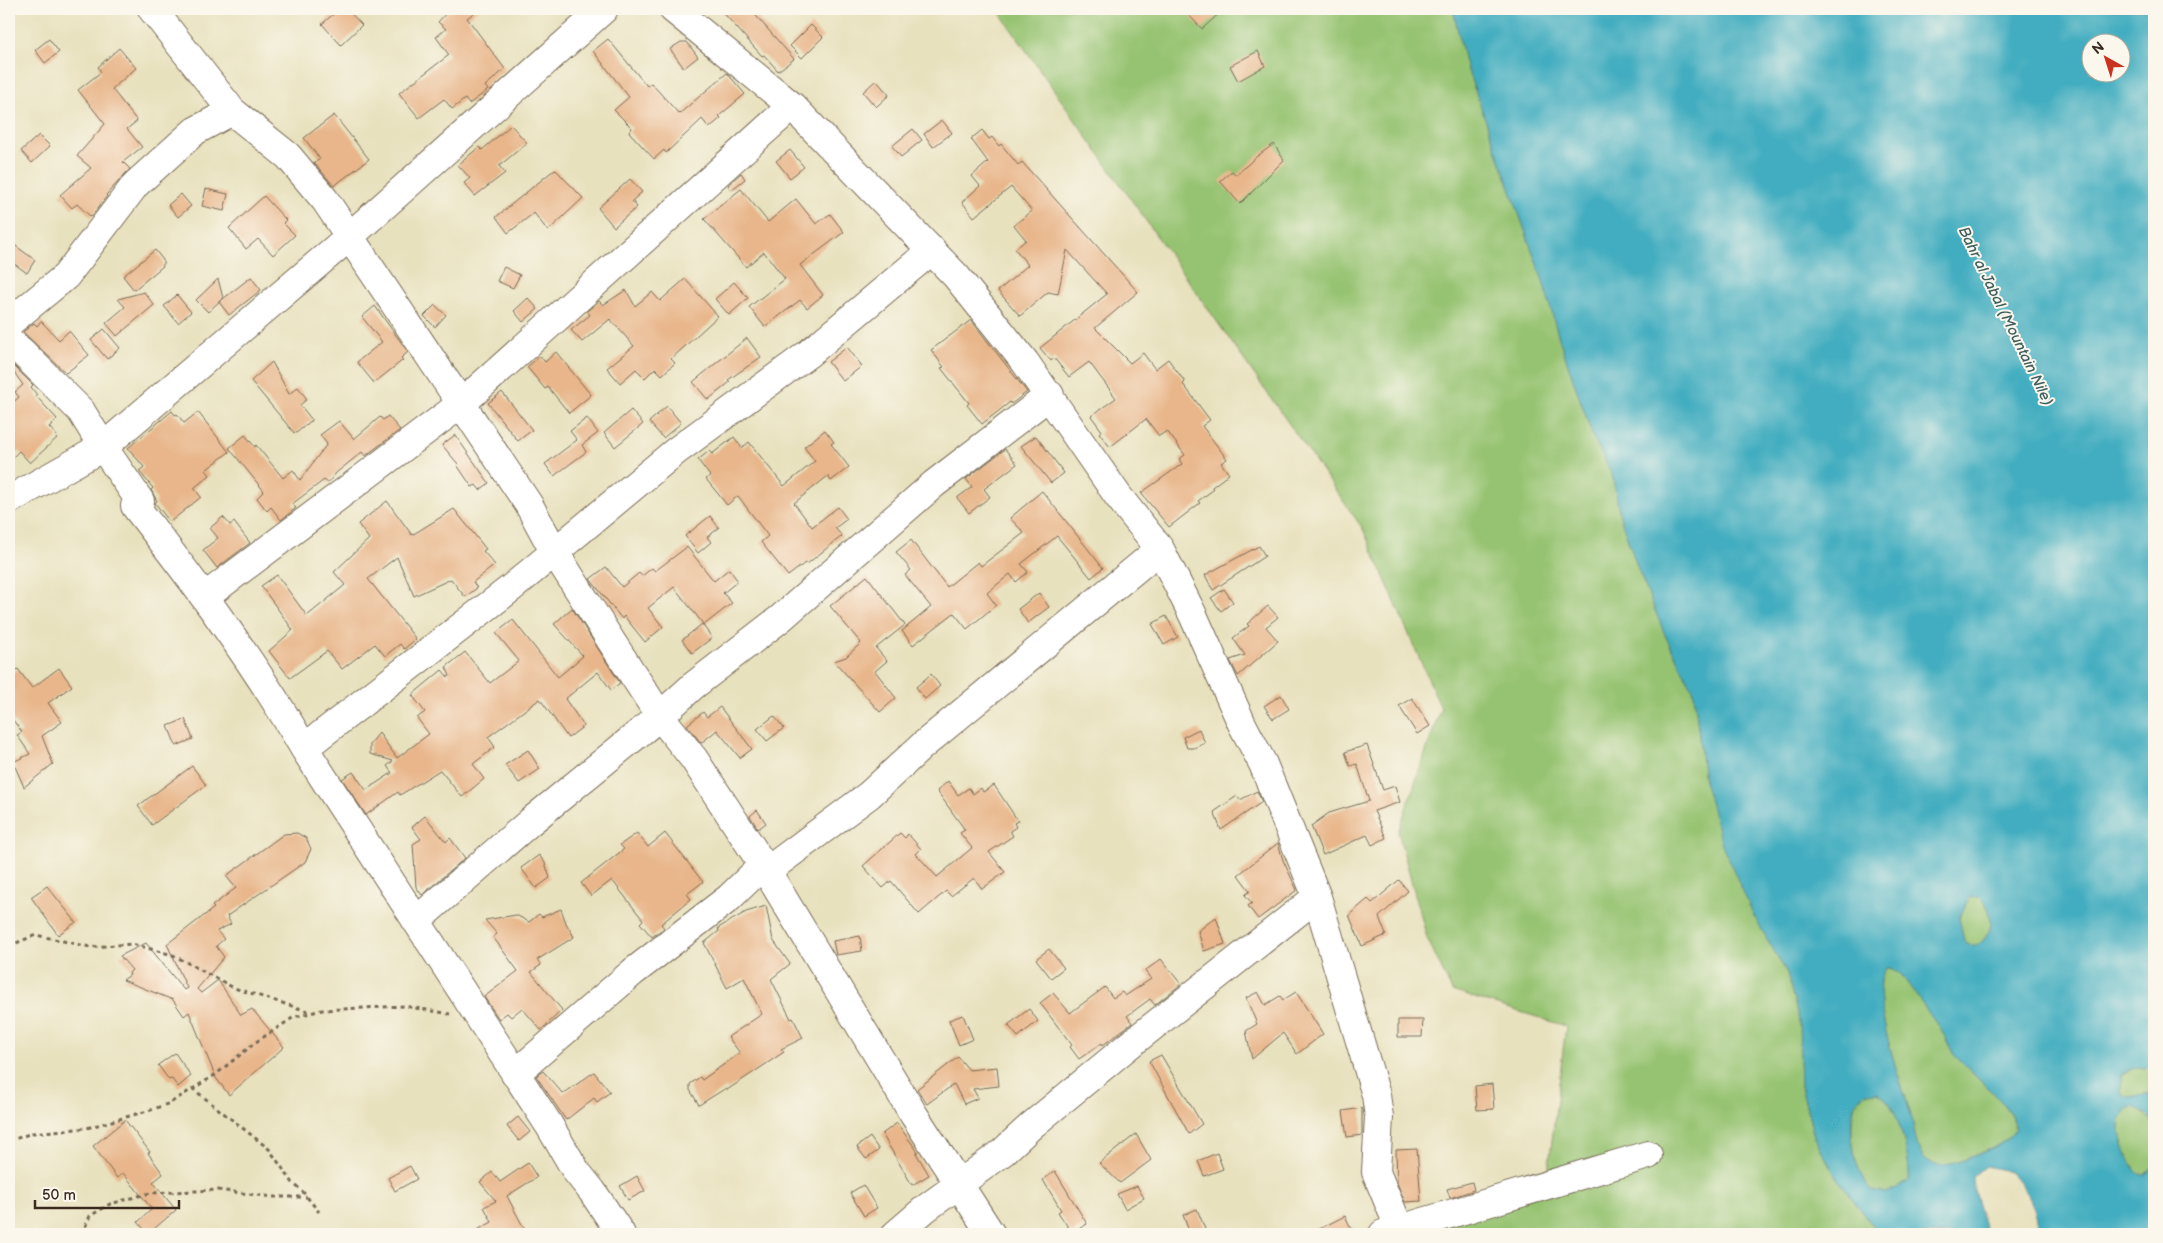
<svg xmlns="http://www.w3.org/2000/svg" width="2163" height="1243" viewBox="0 0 2163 1243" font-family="'Balsamiq Sans',sans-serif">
<rect width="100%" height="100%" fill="#fbf7ec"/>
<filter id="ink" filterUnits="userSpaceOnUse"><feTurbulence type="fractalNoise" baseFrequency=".02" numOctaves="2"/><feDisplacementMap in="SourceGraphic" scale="10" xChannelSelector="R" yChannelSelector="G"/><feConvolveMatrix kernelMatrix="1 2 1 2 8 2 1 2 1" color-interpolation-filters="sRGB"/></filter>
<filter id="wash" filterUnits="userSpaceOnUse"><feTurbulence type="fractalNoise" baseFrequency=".0096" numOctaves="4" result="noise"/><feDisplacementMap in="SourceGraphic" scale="20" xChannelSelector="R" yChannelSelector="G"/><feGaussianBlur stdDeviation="1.12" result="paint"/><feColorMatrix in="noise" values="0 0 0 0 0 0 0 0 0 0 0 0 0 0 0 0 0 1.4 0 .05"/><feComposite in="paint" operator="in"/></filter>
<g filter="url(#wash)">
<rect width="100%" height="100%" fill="#e8e1be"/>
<path fill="#96c371" stroke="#687648" d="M997 9H1453L1465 62 1543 281 1559 338 1593 437 1612 474 1620 516 1638 569 1666 637 1694 692 1704 781 1754 916 1787 973 1799 1020 1801 1086 1814 1136 1836 1177 1879 1234H1406L1546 1189 1566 1026 1452 991 1427 938 1398 832 1441 708 1363 529Z
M1981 897C1995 915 1995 933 1975 947L1964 941 1959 918 1969 898Z
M1886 968H1890L1901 974 1943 1033 1954 1055 2001 1101 2012 1116 2015 1130C2005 1145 1988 1150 1971 1157 1959 1162 1939 1170 1927 1162 1916 1153 1915 1132 1912 1119 1904 1088 1866 994 1886 968Z
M2154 1067V1094L2127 1097 2121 1092V1075L2130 1069Z
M1878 1092C1882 1095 1886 1099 1889 1103 1900 1118 1911 1163 1909 1181L1886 1194C1881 1192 1875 1192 1871 1189 1854 1176 1849 1129 1854 1109 1855 1103 1860 1098 1864 1093Z
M2134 1107C2162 1124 2154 1137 2154 1165L2145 1175 2139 1174C2129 1162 2116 1137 2121 1120 2122 1116 2125 1112 2127 1109Z"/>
<path fill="#42adc0" stroke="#3e6c6f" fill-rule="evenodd" d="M1453 9H2154V1067L2130 1069 2121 1075V1092L2127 1097 2154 1094V1124L2147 1115 2134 1107 2127 1109C2125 1113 2122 1117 2121 1120 2116 1137 2129 1162 2139 1174L2145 1175 2154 1165V1234H2037C2043 1220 2023 1183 2012 1174 2005 1169 1993 1168 1985 1166L1973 1176 1974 1190 1987 1234H1879L1836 1177 1814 1136 1801 1086 1799 1020 1787 973 1754 916 1723 847 1704 781 1694 692 1666 637 1638 569 1620 516 1612 474 1593 437 1559 338 1543 281 1465 62ZM2090 42H2120V72H2090ZM1981 897C1995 915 1995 934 1975 947L1964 941 1959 918 1969 898ZM1886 968H1890L1901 974 1943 1033 1954 1055 2001 1101 2012 1116 2015 1130C2005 1145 1988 1150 1971 1157 1959 1162 1939 1170 1927 1161 1916 1153 1915 1132 1912 1119 1904 1089 1866 993 1886 968ZM1878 1092C1882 1095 1887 1099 1889 1103 1900 1118 1911 1163 1909 1181L1886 1193C1881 1192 1875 1192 1871 1189 1855 1177 1846 1123 1855 1105 1857 1101 1861 1097 1864 1093Z"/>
<g id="blocks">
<path fill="#e8b68a" d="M339 9H347L362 25 341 45 322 24Z
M450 9H479L467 18 505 69 485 86 488 90 469 104 465 99 452 109 444 99 419 118 399 93 449 55 436 37 446 29 438 22Z
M720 9H750L794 59 778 71 764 55 762 56Z
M1183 9H1224L1202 29Z
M811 25 823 37 802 58 790 46Z
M49 39 59 52 45 63 35 50Z
M608 39 647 86 651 83 679 114 727 73 745 94 719 116 721 118 709 128 702 119 666 153 664 150 654 159 629 132 632 128 614 110 629 97 593 51Z
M681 42H687L698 57 684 68 670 49Z
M119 48 136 68 112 89 137 121 127 129 142 147 123 162 130 169 106 195 107 196 91 217 77 204 72 208 60 195 91 168 77 156 105 124 78 90 101 72 98 67Z
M1258 51 1265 66 1238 81 1230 66Z
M876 80 889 95 876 107 863 92Z
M334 115 369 159 334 186 314 163 320 159 304 138Z
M942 120 952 133 933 147 924 134Z
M511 125 527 143 499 166 505 173 475 196 464 183 470 178 458 165 479 147 482 150Z
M913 129 922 140 901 157 892 146Z
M982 130 989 139 992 137 999 146 1001 144 1018 165 1022 162 1138 292 1095 328 1130 363 1143 353 1155 369 1168 359 1185 382 1183 384 1210 420 1202 426 1227 459 1221 463 1229 474 1212 487 1213 490 1198 501 1200 503 1169 527 1141 493 1182 464 1179 459 1185 455 1167 431 1159 436 1146 419 1110 447 1099 433 1102 431 1091 416 1116 398 1089 362 1069 377 1054 358 1051 361 1040 348 1107 294 1067 250 1058 294 1048 292 1020 316 998 291 1028 265 1015 249 1026 240 1014 225 1032 211 1011 187 974 217 962 202 980 186 972 176 988 162 971 139Z
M39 135 50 146 32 163 21 151Z
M1274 144 1284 160 1240 204 1220 181 1232 171 1236 175 1256 157Z
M790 150 804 167 790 178 776 161Z
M555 169 583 198 548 231 534 213 508 233 496 217Z
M741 173 745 179 731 190 728 185Z
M630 179 642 192 632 201 637 207 614 227 598 208Z
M206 189 228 194 224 211 202 206Z
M741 189 768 222 796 199 816 224 830 214 844 232 800 265 823 295 807 308 800 300 765 327 749 307 785 279 764 252 746 267 704 219Z
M181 194 191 206 178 217 168 205Z
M264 196 286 220 283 223 295 235 273 255 258 239 246 249 229 228Z
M9 241 35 260 27 273 9 260Z
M155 250 163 260V266L134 290 123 276Z
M504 267 520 275 513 288 497 281Z
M251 277 261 290 229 315 219 302Z
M218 279 223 298 208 312 196 300Z
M685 279 718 316 671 359 675 363 662 375 655 368 645 378 636 369 620 383 607 368 634 346 610 319 582 342 571 330 590 315 587 311 599 301 603 305 626 290 635 306 652 292 660 301Z
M734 282 748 298 729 315 715 299Z
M144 292 154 305 117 336 106 323 125 307 118 299Z
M177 295 191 312 178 323 164 306Z
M528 298 538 309 523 322 514 311Z
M435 305 446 315 435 327 424 316Z
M375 306 408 352 401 358 403 360 374 383 357 362 382 342 362 317Z
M971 320 1027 392 1011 404 1010 402 982 424 967 405 969 403 941 368 944 367 931 350Z
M41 321 59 340 69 331 89 355 66 373 23 332 34 323 37 326Z
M104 329 120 348 107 359 91 340Z
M747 338 761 357 728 380 730 382 708 400 693 382Z
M847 347 862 366 843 381 828 362Z
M556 352 591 395 569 413 548 387 545 389 527 367 540 356 545 362Z
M272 362 289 394 298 387 307 399 300 405 312 420 295 434 251 381Z
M11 363 33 385 31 387 37 395 36 396 57 419 49 427 58 437 30 463 19 451 9 461V406L19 397 15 392 23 385 9 365Z
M502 392 532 430 518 441 488 403Z
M667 406 681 423 663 438 649 422Z
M631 410 643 424 615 447 604 433Z
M172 411 175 415 177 414 184 423 198 412 229 452 206 470 210 475 194 488 201 497 170 522 155 503 157 501 151 490 153 488 139 471 144 467 128 448Z
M388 416 400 430 365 456 362 452 336 473 328 483 324 480 292 504 296 508 281 520 271 507 267 511 257 498 264 491 229 448 245 435 255 447 256 445 283 478 293 470 300 480 327 444 320 435 339 421 354 439 380 417 383 420Z
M587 418 598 433 582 445 586 452 554 476 545 464 577 440 570 431Z
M825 430 834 442 831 444 849 467 831 481 828 476 794 503 812 527 838 507 847 519 835 528 842 536 807 564 805 563 788 576 761 542 768 536 738 496 727 505 706 479 710 476 698 460 709 451 712 454 734 437 742 448 749 442 784 486 815 461 804 447Z
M455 435 489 483 480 490 476 485 472 487 457 465 458 464 442 445Z
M1036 436 1064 473 1051 483 1021 446Z
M1005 449 1017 464 984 489 990 497 969 513 957 498 972 487 966 479Z
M1042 491 1103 568 1091 578 1057 536 1021 564 1028 572 1016 582 1010 574 987 593 996 605 967 629 954 613 913 645 902 631 931 607 905 575 911 570 896 552 911 540 947 587 978 562 981 566 1024 533 1010 518Z
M387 501 412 535 454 509 486 549 483 551 495 565 473 582 477 588 465 597 451 579 414 596 397 557 368 579 416 639 404 649 400 644 385 656 375 644 342 669 327 651 290 678 269 651 293 630 261 586 277 575 307 616 345 585 334 572 369 539 358 524Z
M710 516 719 528 707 537 711 542 698 553 685 536Z
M223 517 230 525 234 522 250 543 217 568 203 550 218 538 210 528Z
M1259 546 1265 556 1213 590 1205 575Z
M687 547 714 581 729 569 738 581 723 593 732 603 704 625 674 587 648 608 663 627 645 642 624 616 622 619 590 579 606 567 622 587 639 573 642 576 652 568 655 571Z
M867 576 905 625 876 648 887 661 875 671 896 698 880 712 834 661 846 657 861 643 830 606Z
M1224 589 1233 602 1221 611 1211 598Z
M1039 593 1049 607 1028 623 1018 609Z
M1268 606 1278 617 1266 627 1278 641 1238 676 1230 660 1245 655 1233 638 1249 626 1247 624Z
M572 608 620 683 611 690 598 672 565 699 584 726 568 738 540 699 488 737 495 747 473 764 484 779 462 797 440 770 400 795 398 792 366 815 342 779 353 772 366 790 392 773 387 766 393 761 370 754V744L379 733 397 758 429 734 417 718 425 712 412 695 442 670 448 677 450 676 446 667 465 652 490 683 519 661 496 633 513 620 558 677 583 656 554 624Z
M1166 616 1178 637 1164 645 1152 624Z
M702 624 712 638 692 653 682 640Z
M59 668 72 686 48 703 62 722 42 736 53 764 24 787 13 762 30 754 17 735 22 732 9 715V675L18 669 32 688Z
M931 674 940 686 925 699 916 687Z
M1281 695 1289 709 1273 719 1264 706Z
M1412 698 1430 726 1417 734 1399 706Z
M720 707 752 749 740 758 717 730 701 743 687 725 703 712 707 717Z
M774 716 784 728 767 741 757 729Z
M185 719 193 739 176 746 168 726Z
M1199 729 1205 743 1194 748H1187L1183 737Z
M1367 745 1383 790 1395 786 1400 802 1374 811 1386 838 1372 845 1367 835 1323 855 1311 826 1329 813 1369 801 1357 764 1350 766 1345 752Z
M528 750 540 769 519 783 505 765Z
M192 766 206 785 152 825 138 806Z
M948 781 958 795 969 788 973 794 981 788 983 792 994 785 1018 821 1014 823 1016 827 1010 831 1013 836 989 852 1005 872 982 889 974 878 951 896 946 891 919 914 891 881 883 888 863 866 900 833 905 838 908 834 921 849 916 854 937 877 972 848 960 833 965 830 937 791Z
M1257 791 1262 802 1221 830 1214 812 1237 796 1240 800Z
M757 810 766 823 758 829 750 816Z
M425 816 446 842 450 838 465 858 422 895 416 887 413 844 421 839 412 827Z
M297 833 306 838 311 849 305 862 227 916 231 924 217 931 224 939 216 946 224 957 197 989 201 993 218 980 241 1015 252 1009 284 1047 229 1095 216 1078 189 1012 184 1016 173 1000 123 980 130 975 129 973 132 970 120 956 146 943 184 990 187 988 167 944 214 908 212 906 236 888 226 876 284 834Z
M637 833 648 847 665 833 703 882 687 894 691 899 661 924 664 928 652 937 640 923 643 920 612 880 591 896 581 883 624 849 620 845Z
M1278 843 1283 860 1297 890 1258 919 1248 906 1252 903 1245 895 1250 891 1238 875Z
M539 855 545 863 550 878 536 888 521 868Z
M1399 880 1408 891 1379 917 1386 935 1362 946 1349 915 1368 899 1372 903Z
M47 886 76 922 58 935 31 897Z
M766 906 773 940 790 964 771 979 791 1019 793 1018 803 1038 781 1049 784 1052 727 1090 726 1088 699 1105 690 1090V1084L700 1077 702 1080 740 1053 728 1037 762 1014 744 978 727 988 704 943 719 931 718 928 746 912Z
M561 909 566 923 574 937 537 960 541 965 531 972 562 1010 541 1030 522 1008 511 1017 507 1013 499 1019 484 997 518 971 493 937 497 934 485 920 516 915 529 922 539 914 542 917Z
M1216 917 1225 944 1204 951 1198 931Z
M860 936 862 951 836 955 833 941Z
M1049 949 1064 968 1051 978 1036 959Z
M1161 959 1181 984 1155 1005 1150 999 1127 1016 1132 1023 1103 1045 1102 1043 1079 1059 1070 1047 1072 1045 1040 1003 1053 993 1070 1013 1105 987 1113 998 1122 992 1125 996 1151 979 1145 971Z
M1258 992 1265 1005 1280 996 1283 1000 1296 992 1323 1034 1297 1054 1283 1033 1252 1059 1246 1031 1257 1024 1246 998Z
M1029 1009 1038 1021 1018 1037 1008 1025Z
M963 1015 973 1039 959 1045 949 1020Z
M1398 1020H1423L1422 1037H1398Z
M175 1053 191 1076 178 1087 172 1079 169 1080 158 1065Z
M1161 1055 1202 1124 1189 1134 1149 1061Z
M958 1057 969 1070 997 1067 999 1086 973 1089 978 1098 964 1104 954 1084 927 1104 917 1089Z
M543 1071 563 1094 594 1072 610 1092 597 1102 594 1098 566 1120 536 1076Z
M1492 1084 1494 1109 1477 1110 1475 1086Z
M1362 1108V1135L1347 1137 1343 1111Z
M518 1117 530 1132 519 1141 507 1126Z
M125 1120 150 1152 148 1153 163 1174 153 1182 176 1210 148 1234 138 1222 152 1209 123 1173 117 1178 93 1146Z
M897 1123 918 1152 916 1153 929 1175 912 1185 882 1134Z
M1136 1134 1151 1160 1120 1183 1099 1163Z
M870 1137 879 1150 866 1159 857 1147Z
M1417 1149 1421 1201 1405 1202 1397 1183 1396 1150Z
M1217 1153 1223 1169 1204 1176 1198 1161Z
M528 1163 537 1177 507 1196 527 1234H470L492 1222 484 1207 496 1201 480 1182 492 1172 500 1182Z
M410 1166 417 1179 395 1191 388 1178Z
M1055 1171 1087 1224 1072 1233 1058 1212 1061 1210 1043 1180Z
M637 1176 645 1191 628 1200 620 1186Z
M1472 1182 1474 1190 1450 1198 1447 1189Z
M863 1185 877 1208 864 1216 850 1193Z
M1137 1186 1144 1198 1125 1209 1117 1194Z
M1197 1209 1207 1234H1190L1183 1215Z
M1345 1216 1352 1230 1343 1234H1309Z"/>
</g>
</g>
<g filter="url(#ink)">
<use href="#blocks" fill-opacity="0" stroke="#786a56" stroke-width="1"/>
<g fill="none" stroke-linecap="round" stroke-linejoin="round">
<g stroke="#786a56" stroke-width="30">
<path id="minor" d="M152 9 232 111
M673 9 792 106 956 276 1025 362 1118 496 1160 549 1193 615 1242 724 1263 764 1317 897 1376 1095 1379 1117 1376 1172 1400 1230
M9 323 66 276 136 184 195 131 232 111 288 156 325 200 529 505 554 551 613 644 660 716 694 759 763 865 914 1115 991 1234
M9 341 22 352 81 411 103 447 140 501 135 506C196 584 254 662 304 748L549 1125 576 1171 592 1191 621 1234
M9 500 103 447 349 237 604 9
M206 596 461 404 792 106
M304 748 510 589 676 451 808 354 932 250
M767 871 869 795 922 746 1160 549
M416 921 530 822 660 716 693 686 781 618 934 484 1050 395
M515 1074 633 972 729 898 763 865
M896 1234 925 1209 1003 1152 1031 1126 1128 1046 1317 897
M1383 1234 1648 1155"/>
</g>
<path stroke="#786a56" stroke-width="3" stroke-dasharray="4 4" stroke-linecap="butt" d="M9 946 36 935 90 947 132 944 173 955 234 988 311 1012
M192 1088 269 1149 293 1183 303 1192 319 1212
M9 1141 32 1133 87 1128 151 1110 170 1103 215 1075 256 1042 294 1017 322 1010 404 1006 450 1014
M82 1234 90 1216 110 1204 150 1193 218 1190 272 1197H307"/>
<use href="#minor" stroke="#fff" stroke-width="28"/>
</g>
</g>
<g text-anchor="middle" stroke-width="4" stroke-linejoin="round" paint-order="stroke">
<g font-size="15" font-style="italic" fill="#3e5e5f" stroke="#fbf7ec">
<text transform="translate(2006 316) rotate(64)" y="5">Bahr al Jabal (Mountain Nile)</text>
</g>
</g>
<rect width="2163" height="1243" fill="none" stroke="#fbf7ec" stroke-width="30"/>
<g transform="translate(2106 58) rotate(321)"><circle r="24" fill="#fbf7ec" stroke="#aea59a"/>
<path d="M0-4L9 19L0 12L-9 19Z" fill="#c8321e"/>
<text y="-8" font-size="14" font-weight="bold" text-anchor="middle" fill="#3b2a1e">N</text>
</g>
<path d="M35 1200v8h144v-8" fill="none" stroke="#3b2a1e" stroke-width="2.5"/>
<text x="42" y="1200" font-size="15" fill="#3b2a1e" stroke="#fbf7ec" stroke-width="4" paint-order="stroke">50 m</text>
</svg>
